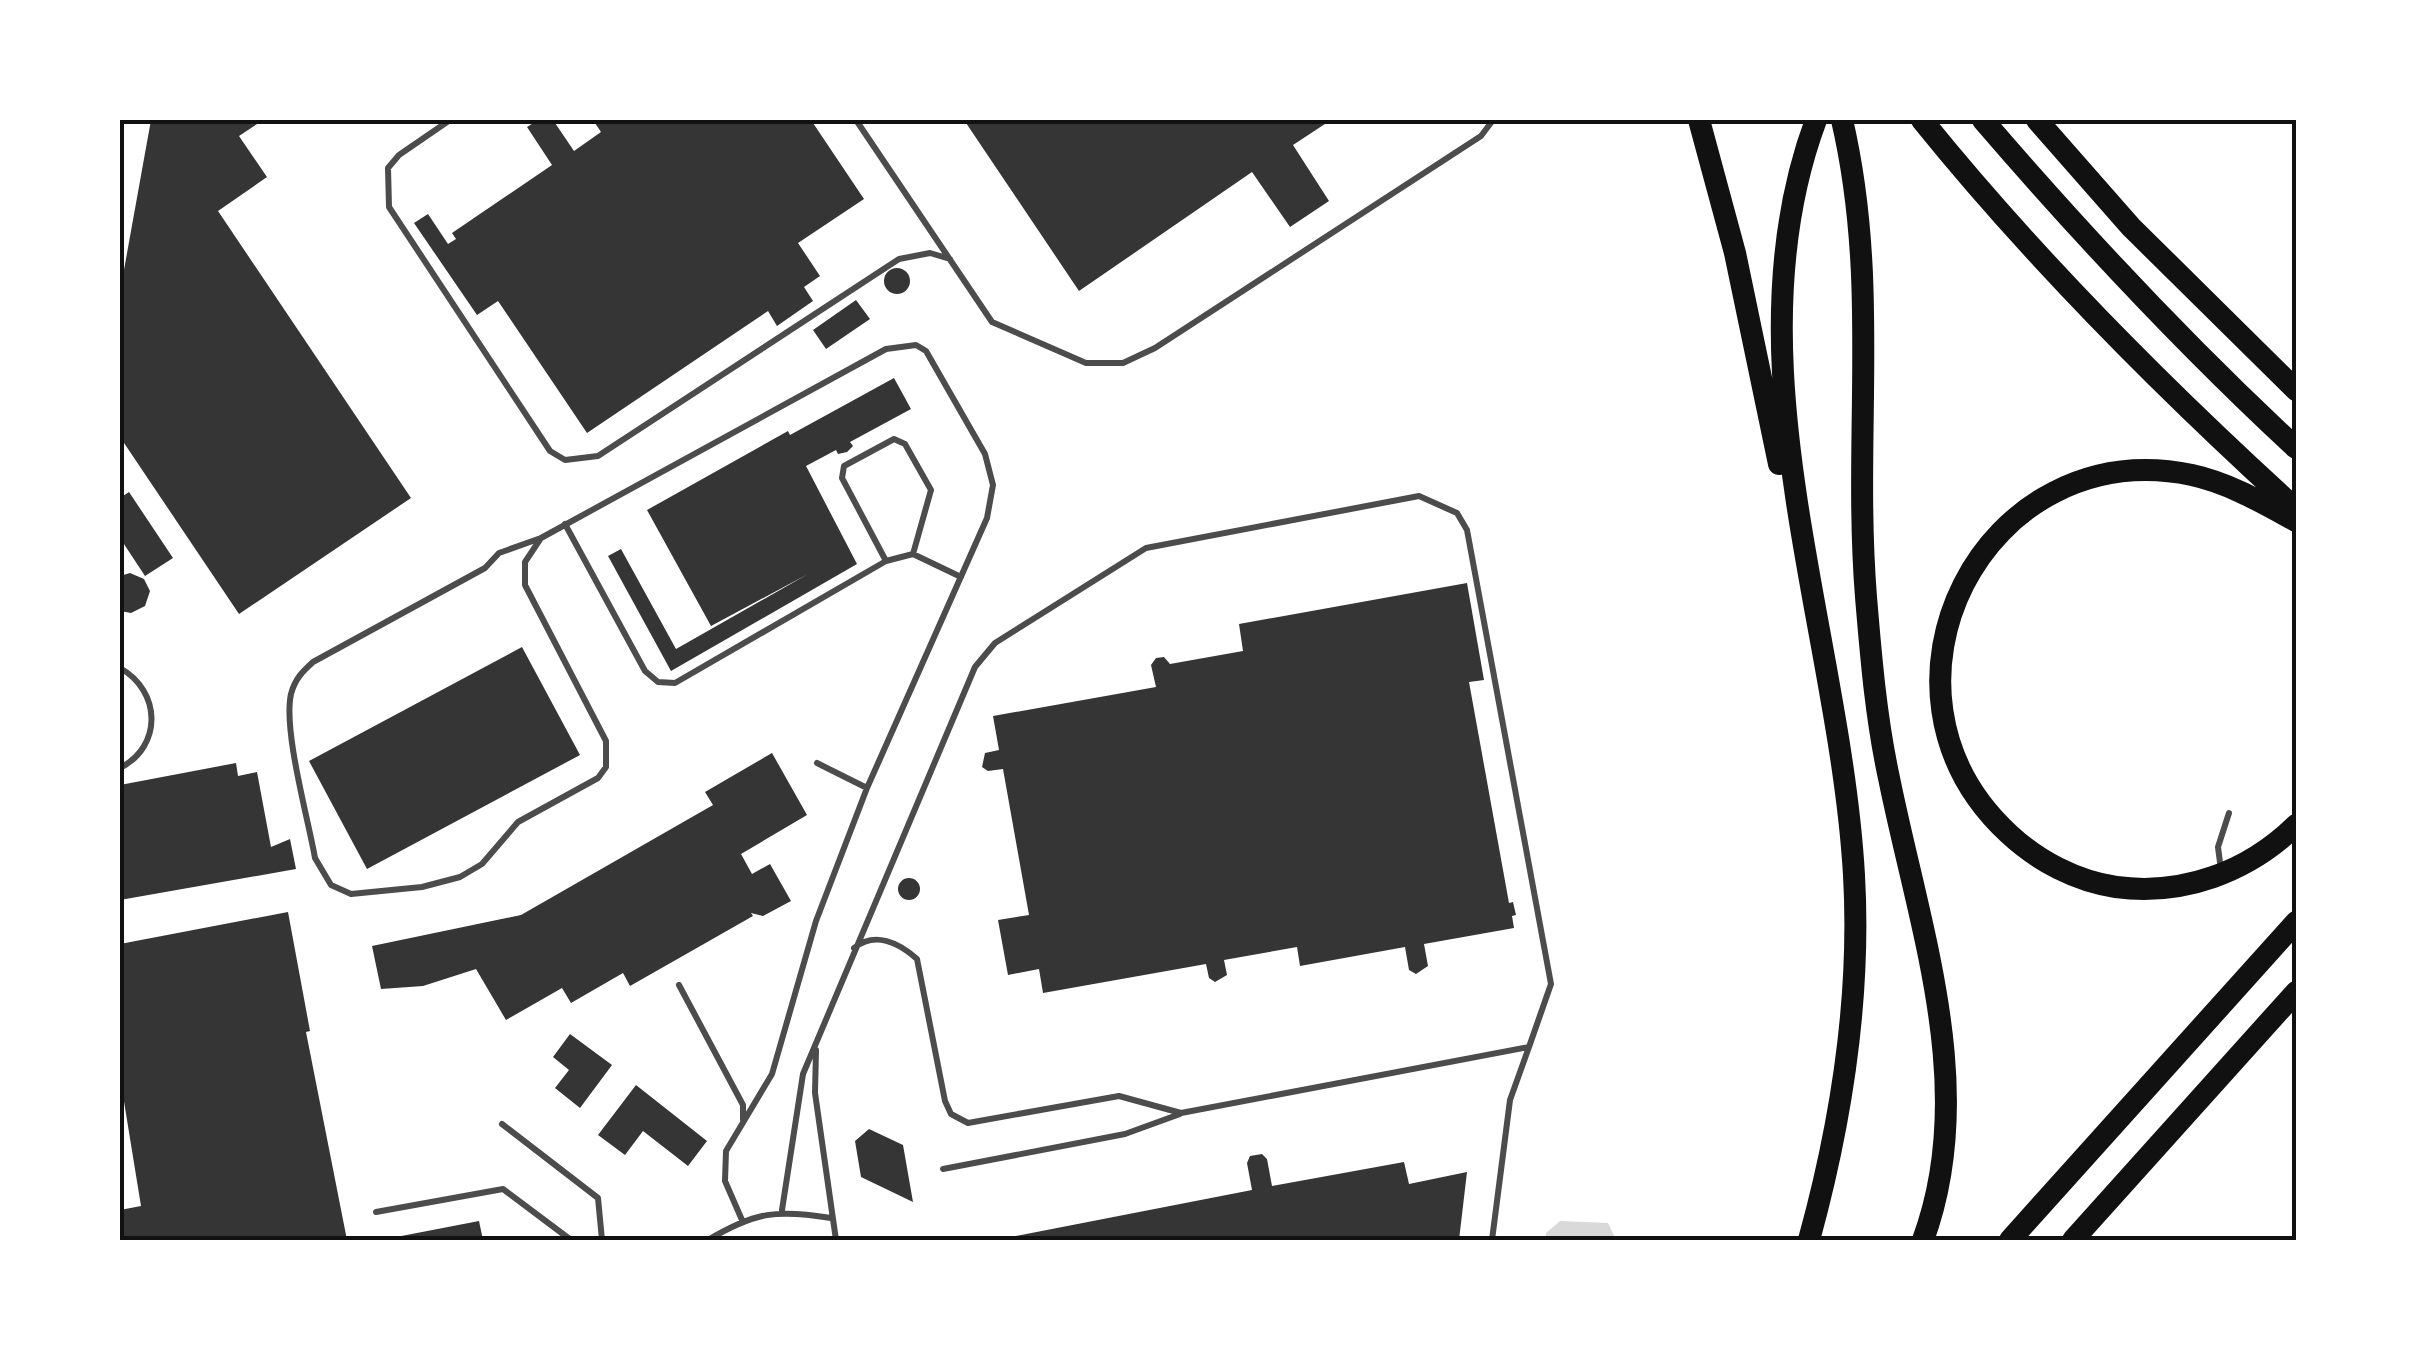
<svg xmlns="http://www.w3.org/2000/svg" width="2416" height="1360" viewBox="0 0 2416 1360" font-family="'Fira Sans',sans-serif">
<rect width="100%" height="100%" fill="#fff"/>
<path fill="#d9d9d9" d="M1560 1221 1608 1223 1616 1240H1546V1233Z"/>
<path fill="#353535" d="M151 120H263L239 136 267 177 218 211 411 498 239 614 120 437V292Z
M538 120H553L574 151 601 132 593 120H811L864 199 798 243 820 276 804 287 813 301 777 326 768 311 587 433 498 301 477 315 414 223 428 214 448 244 456 239 452 233 552 165 527 127Z
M964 120H1331L1293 145 1329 201 1290 227 1252 172 1079 291Z
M884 281a13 13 0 1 1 26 0a13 13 0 1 1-26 0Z
M856 300 870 319 826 349 813 330Z
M894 378 911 409 850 442 853 446 847 452 838 454 836 450 806 466 857 564 671 671 608 556 621 549 676 649 808 574 711 626 647 510 788 431 790 435Z
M129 492 173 558 145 576 120 538V498Z
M130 573 144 579 150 591 145 606 131 613 120 611V576Z
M1467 583 1484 680 1469 682 1509 903 1513 902 1516 915 1512 916 1514 928 1424 944 1428 966 1416 974 1409 970 1405 947 1300 966 1297 947 1224 960 1227 975 1215 982 1209 978 1206 964 1043 993 1039 969 1008 975 998 920 1029 915 1003 769 988 771 982 767 985 753 999 750 993 716 1156 687 1151 665 1156 658 1164 657 1170 664 1243 651 1239 624Z
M522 647 580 755 367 869 309 761Z
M772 753 807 815 741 854 752 874 770 864 791 901 763 916 751 913 753 916 630 986 623 973 571 1003 562 988 506 1020 476 969 423 986 381 989 372 946 521 915 713 805 705 792Z
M236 763 238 776 257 772 271 847 290 839 296 869 120 900V785Z
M898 889a11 11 0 1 1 22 0a11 11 0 1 1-22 0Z
M288 912 310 1031 306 1032 347 1240H120V1210L141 1206 120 1077V944Z
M570 1034 612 1065 580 1108 555 1088 569 1070 553 1057Z
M636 1085 707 1141 688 1166 643 1131 625 1155 598 1135Z
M869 1129 903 1145 913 1202 861 1177 855 1141Z
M1262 1154 1267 1159 1272 1186 1404 1162 1409 1184 1467 1172 1459 1240H995L1252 1190 1247 1163 1250 1156Z
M479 1221 483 1240H391V1238Z"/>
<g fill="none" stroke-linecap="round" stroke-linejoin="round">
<path stroke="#4c4c4c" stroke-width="6" d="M450 120 399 155 388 168 389 207 550 451 565 460 598 456 899 259 930 253 950 259
M856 120 992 322 1086 363H1123L1155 348 1481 136 1493 120
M565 524 645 671 658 682 675 683 886 561 913 554 961 577
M541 538 525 562V585L606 741V767L598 778 518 822 482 864 460 877 422 887 351 894 331 885 315 858C308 818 283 730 291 694 295 679 302 672 313 662L485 568 499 553 541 538 886 349 916 345 926 351 985 454 993 485 987 518 867 788 816 921 772 1074 726 1151 725 1181 742 1220
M886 561 842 478 844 466 894 439 905 444 931 490 913 554
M120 668C161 691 163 746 120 768
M817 763 867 788
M2221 870 2218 847 2229 813
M679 985 743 1105V1120
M816 1050 815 1093 836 1240
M502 1124 598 1198 602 1240
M943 1169 1125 1134 1180 1114
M782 1210 803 1074 975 667 995 643 1146 548 1419 496 1457 513 1467 530 1551 984 1529 1047 1181 1113 1119 1096 968 1123 951 1114 945 1101 917 959C899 943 875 931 854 948
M376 1212 503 1189 571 1240
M708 1240C755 1212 777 1209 831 1218
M1492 1240 1510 1100 1529 1047"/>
<path stroke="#111" stroke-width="22" d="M1699 120 1735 253 1779 464
M1842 120C1880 283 1853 434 1866 597 1871 657 1876 718 1889 778 1919 927 1979 1089 1923 1240
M1922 120C2035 260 2163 388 2296 509
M1983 120C2082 235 2185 345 2296 448
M2037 120 2131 227 2296 390
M2296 521C2263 503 2229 483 2192 475 1983 432 1853 690 2009 834 2038 861 2076 881 2116 887 2183 896 2248 872 2296 825
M1809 1240C1842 1120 1861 999 1854 875 1840 631 1726 360 1816 120
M2010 1240 2296 922
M2073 1240 2296 992"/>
</g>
<rect width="2416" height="1360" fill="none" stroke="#ffffff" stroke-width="245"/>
<rect x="122" y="122" width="2172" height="1116" fill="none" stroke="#111" stroke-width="4"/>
</svg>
